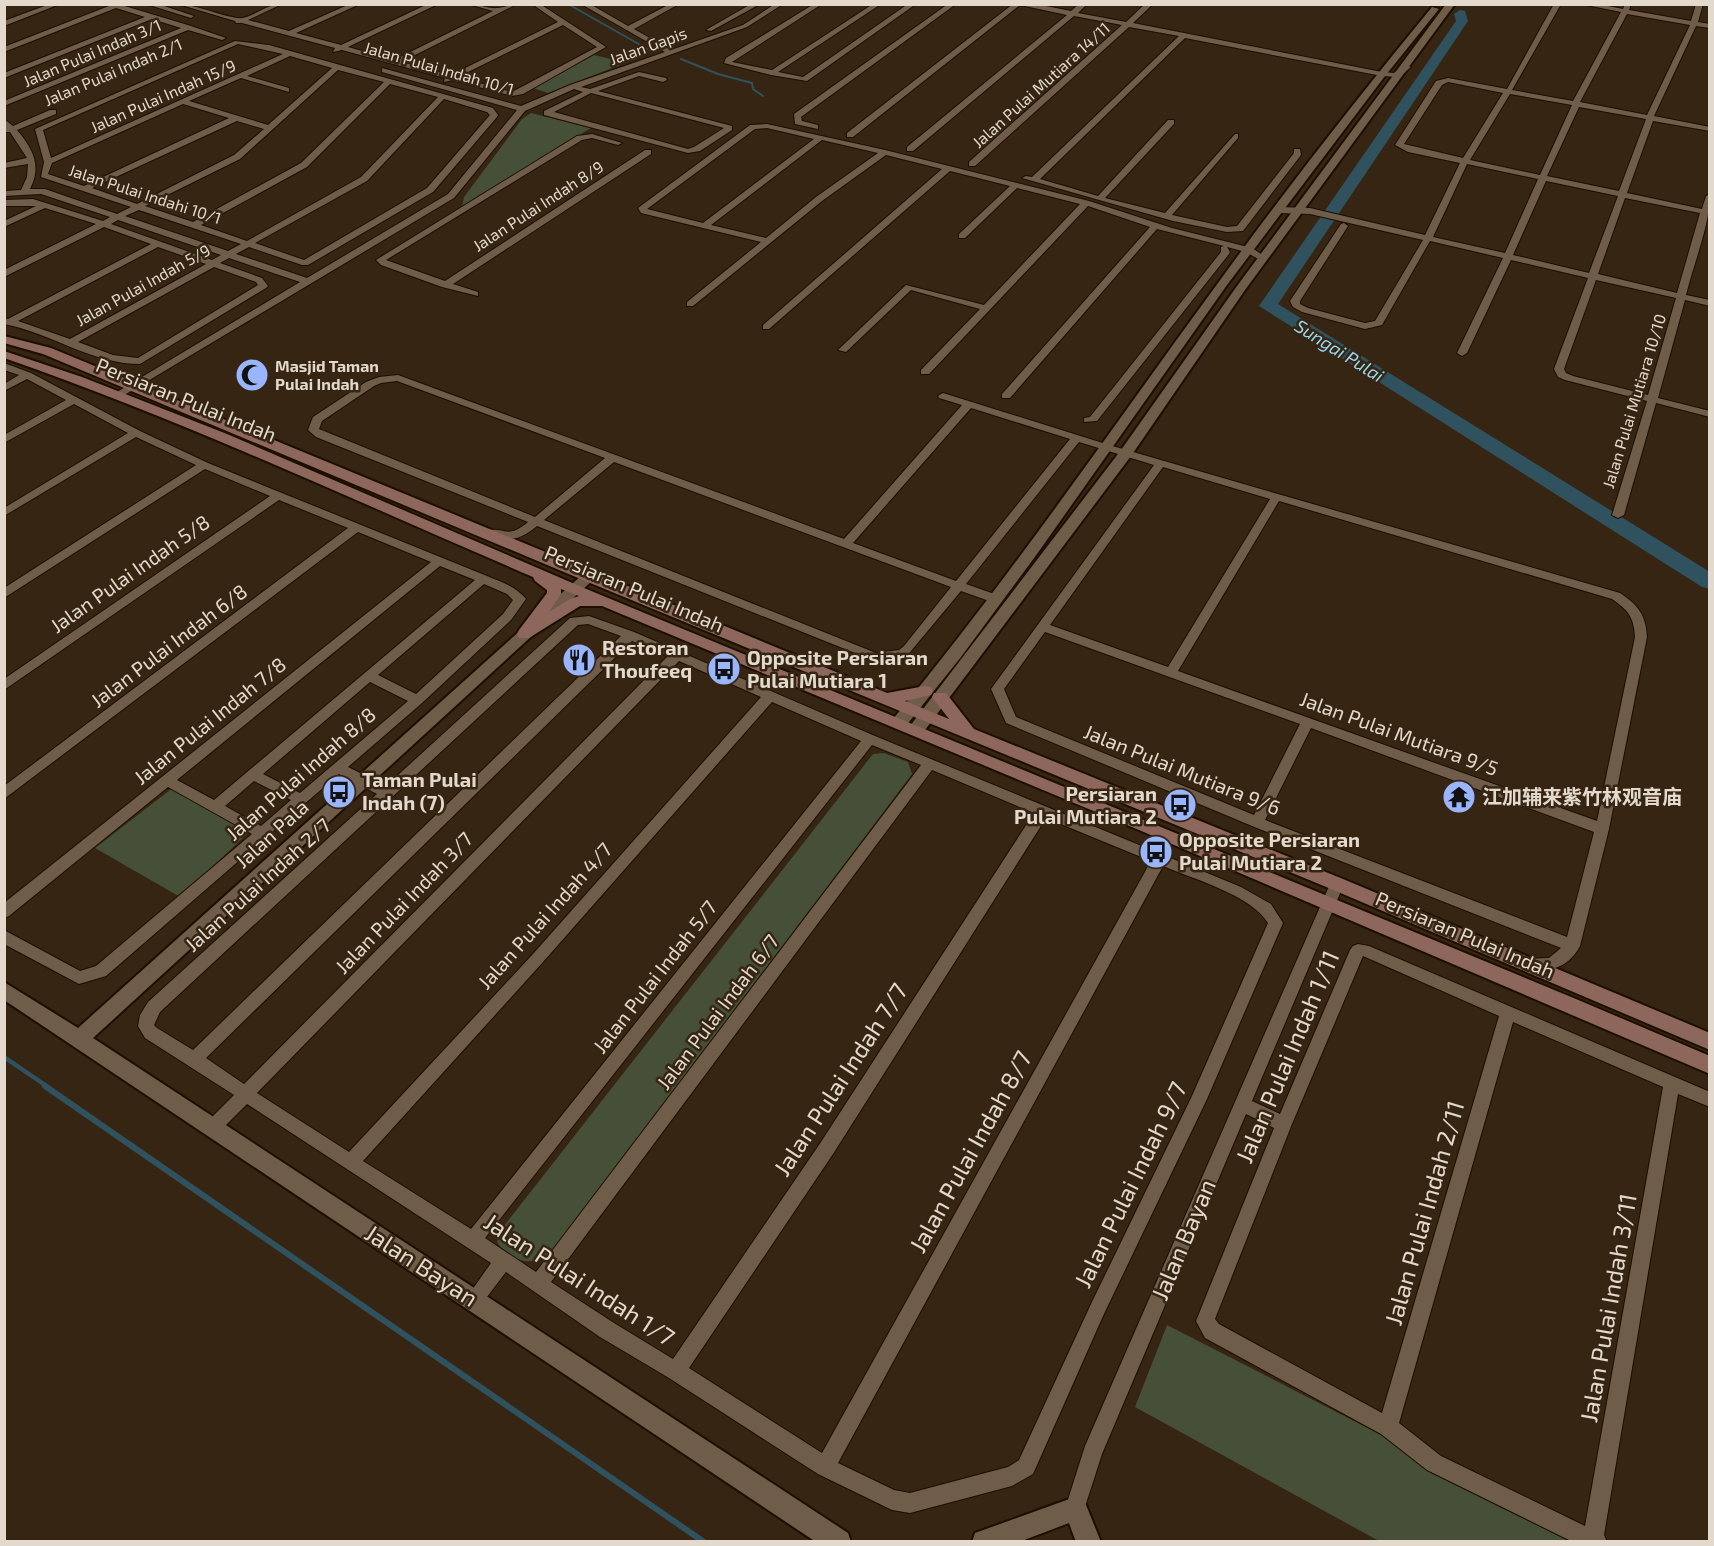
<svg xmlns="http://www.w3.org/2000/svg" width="1714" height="1546" viewBox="0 0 1714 1546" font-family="'Exo 2','Noto Sans SC',sans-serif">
<rect width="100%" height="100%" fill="#352512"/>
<path fill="#464f37" d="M628 49 643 56 548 93 533 88 594 55 611 59Z
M531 113 591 128 462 206 464 197 522 119Z
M884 753 908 762 912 774 549 1256C530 1267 508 1260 497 1242L500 1231 873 754Z
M170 790H174L246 831V835L180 897 95 848Z
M1167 1325 1588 1541H1379L1135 1407Z"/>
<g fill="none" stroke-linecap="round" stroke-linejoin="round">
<path stroke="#30525f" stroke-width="2" d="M568 4 651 51
M681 59 718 74 752 83 753 89 763 96"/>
<path stroke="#30525f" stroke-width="4.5" d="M4 1057 48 1087"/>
<path stroke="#30525f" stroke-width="6" d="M45 1086 704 1542"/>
<path fill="#30525f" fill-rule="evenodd" d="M1460 10 1465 11 1468 21 1278 304 1710 572V589L1702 587 1259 306 1456 21 1454 14Z"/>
<g stroke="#1c0e00" stroke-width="2">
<path id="minor" d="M50 4H60L4 26V21Z
M106 4H118L191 26 226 38 222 40 188 30 4 106V101L181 28 152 19 4 78V73L145 17 116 8 4 52V47L109 6Z
M146 4H158L194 16 191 18Z
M178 4C196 4 231 20 242 18 257 15 267 4 282 4L248 20 289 31 350 4H360L296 33 341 45 428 4H438L348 47 394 60 493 11 468 4C478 4 488 9 498 8 504 8 510 4 517 4L401 62 451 75 558 22 532 4H540L606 47 523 94 512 96 453 80 444 82 445 78 342 50 333 52 335 48 242 23H236L235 21ZM563 25 597 47 512 92 458 77Z
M581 4H590L628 26 670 4H679L634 29 671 50 743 25 775 4H783L747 27 581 87 590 89 639 72 666 78 667 80 663 82 639 76 598 91 732 126V130L700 151 688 153 544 115V111L583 92 574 89 525 111 454 198 121 397H113L112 395 300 282 229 258 220 263 262 278 268 286 266 288 140 364C92 364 51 333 4 324V318L8 319 151 244 104 227 4 277V270L96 224 45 208 4 227V221L36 206H4V200L33 199 103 221 110 217 41 194 4 196V191L21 190 27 177 28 164 4 168V163L27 158 10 132H4V119L13 126 50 110H56V114L17 130C33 149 42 166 30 189H45L117 214 131 207 41 177 44 162 35 129 235 41 269 45 493 108 498 115 497 117 433 192 308 265H302L249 247 236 254 307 278 448 194 517 110 382 72V68L521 106 570 85 665 52ZM238 44 283 54 51 158 43 130ZM290 56 332 68 268 125 189 101 241 78 289 92V88L247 76ZM338 70 384 82 301 163 193 222 145 206 240 159ZM390 84 438 97 361 177 247 241 201 225 307 167ZM591 93 724 128 694 147 688 149 554 112ZM444 99 487 112 490 115 427 188 304 260 255 243 367 181ZM183 104 229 118 84 186 48 174 52 163ZM237 121 264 129 234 155 137 204 92 188ZM139 210 241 244 228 251 125 216ZM118 220 221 255 212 260 111 224ZM158 247 206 264 70 339 18 321ZM214 267 256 282 258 285 138 358 113 355 78 342Z
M751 4H760L711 31 706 30Z
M814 4H822L732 62 772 70 873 4H881L778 72 803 77 908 4H916L807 81 771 75 724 63 726 58Z
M948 4H956L801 117 802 121 818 125V129L795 124 794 114Z
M1013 4H1036L1071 11 1079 4H1087L1078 13 1126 22 1145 4H1153L1133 23 1382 72 1394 73 1404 65 1411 67 1399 77 1382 76 1185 38 1040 179 1098 196 1168 120H1174V124L1105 198 1165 213 1235 134H1238V138L1172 215 1227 227 1237 226 1294 153V149H1300L1301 155 1243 231 1227 232 1173 221 1022 178 1026 176 1032 177 1179 36 1129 27 975 166H969V162L1122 25 1074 16 913 151H907V147L1067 15 1020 5 853 137H847V133Z
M1554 4H1561L1512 90 1573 101 1621 12 1581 4H1598L1623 9 1625 4H1631L1629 10 1691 21 1696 4H1703L1698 22 1710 24V28L1696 26 1654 116 1710 127V131L1653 121 1627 193 1702 209 1706 196 1710 194C1710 225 1694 262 1686 295L1710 300V306L1685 300 1658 398 1710 411V417L1656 403 1624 515 1618 518 1612 515 1647 401 1565 380 1558 377 1554 369 1588 278 1511 260 1467 353 1462 356 1457 353 1503 258 1430 241 1382 325 1365 329 1302 312 1293 307 1290 301 1341 224 1344 223 1348 226 1300 301V304L1308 308 1365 323 1375 321 1423 240 1310 214 1279 213 1275 210 1279 207 1310 208 1425 235 1460 163 1408 152 1395 145 1436 81 1448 78 1507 89ZM1627 14 1690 25 1647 115 1580 102ZM1448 82 1503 93 1463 158 1404 144 1442 85ZM1510 94 1572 105 1540 175 1470 160ZM1579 107 1646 119 1619 191 1547 176ZM1467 164 1538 179 1505 253 1433 237ZM1546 181 1618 196 1589 273 1513 255ZM1625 198 1700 213 1677 293 1598 274ZM1596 280 1676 298 1648 395 1573 376 1566 373 1564 369Z
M767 124 885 150 1089 201 1172 228 1252 248 1267 258 1260 260 1246 252 1227 247 1230 252 1229 254 1097 421 1084 422V418L1090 417 1221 252V247L1224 246 1157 229 1010 398H1002V394L1150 227 1088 206 929 374H921V370L980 309 911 290 846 352 838 350 906 285 984 305 1080 204 1017 188 965 238H959V234L1010 186 950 171 769 329H763V325L942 169 886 155 822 201 693 306H687V302L761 242 641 213 638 208 750 125ZM767 128 814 139 703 223 647 209 755 129ZM822 140 878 153 816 197 766 238 711 225Z
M592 134 622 143 618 145 592 138 582 140 386 260 445 281 645 150H651V154L453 284 478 292V296L442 287 381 265 376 260 577 136Z
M4 363 31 373 140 431 208 463 487 576C501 582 516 586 526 599L511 620 422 703 348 767 386 786 570 618 589 616 634 632 875 736 1241 887 1271 904 1283 923 1207 1099 1103 1316 1033 1474 1012 1486 910 1513 892 1510 818 1474 669 1378 600 1337 506 1272 480 1306 474 1309 468 1306 465 1300 491 1263 247 1104 218 1133 212 1136 206 1133 204 1128 206 1123 234 1095 145 1038 138 1026 140 1015 148 1002 377 794 339 774 106 976 79 984 4 944V930L80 971 96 966 252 834 168 787 9 916 4 918V903L431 562 358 532 4 799V786L348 528 279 500 4 690V679L270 496 205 469 4 598V588L196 465 136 437 4 516V508L128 433 74 404 4 443V435L66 400 27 379 4 391V384L19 375 4 370ZM440 566 475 580 214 800 177 780ZM484 584 507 594 513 600 503 614 416 694 378 675ZM588 624 621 636 193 1050 157 1028 154 1025 160 1012 578 625ZM632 641 668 656 244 1084 206 1058ZM679 661 761 697 533 954 349 1152 257 1093ZM370 682 408 701 300 793 263 774ZM772 702 861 741 471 1229 363 1161 543 962ZM872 745 921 765 536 1272 485 1238ZM932 770 1034 813 821 1142 673 1359 614 1323 551 1282ZM254 781 291 800 261 826 225 806ZM1046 818 1151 861 822 1453 689 1368 833 1154ZM1163 866C1193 879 1251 895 1268 923L1192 1096 1091 1304 1019 1460 1008 1467 910 1493 894 1490 838 1463Z
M398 375 844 539 962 405 939 398 938 396 943 393 1109 445 1620 593C1638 605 1646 615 1647 637L1609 829 1580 946C1569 968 1546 975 1524 967L1521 963 1524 959 1549 958 1561 948 1252 826 1006 723 991 689 1154 465 1079 442 966 584 1000 596 1002 599 1000 602H992L961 591 906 657 875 661 537 526C519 541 510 541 488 536V530C508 528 507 539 528 522L316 437 308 430 313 417 366 382 379 377ZM397 381 605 458 535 517 319 429 322 421 374 386 381 383ZM971 408 1070 439 956 581 853 543ZM614 462 951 587 904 646 899 650 876 653 544 520ZM1163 467 1270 499 1168 667 1050 625ZM1279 501 1612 599C1628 610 1634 617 1635 637L1597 821 1178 671ZM1045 632 1300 724 1254 815 1016 717 1004 689ZM1311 728 1594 832 1567 937 1265 820Z
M1337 878 1342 880 1344 884 1252 1101 1280 1114 1350 950 1353 946 1358 944 1369 946 1710 1092V1107L1678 1094 1604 1535 1607 1542H1573L1427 1470 1381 1434 1205 1338 1196 1321 1274 1128 1246 1114 1102 1454 1082 1516 1075 1519 1068 1516 1065 1509 1085 1446 1330 884 1332 880ZM1363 956 1499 1016 1382 1413 1219 1324 1215 1319 1292 1124ZM1513 1022 1663 1087 1585 1526 1441 1456 1399 1423Z"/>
</g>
<g stroke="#1c0e00" stroke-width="4">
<path id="tertiary" d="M1446 4H1455L1245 290 1131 456 922 734H910L908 730 910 726 1121 450 1237 286Z
M1432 7 1439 9 1385 76 1227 285 1037 554 961 657 905 727H893L891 723 893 719C1009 579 1111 429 1218 283 1286 189 1358 97 1432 7Z
M588 572 595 577 593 580 93 1038 848 1533 851 1542H816L4 1000V982L78 1028 583 574Z
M1075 1497 1084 1500 1101 1542H1076L1069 1523 1019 1542H972L975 1533Z"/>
</g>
<g stroke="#1c0e00" stroke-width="4">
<path id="secondary" d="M4 336 51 348 887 693 925 686 931 687 933 691 931 695 905 701 949 719 932 697 934 693H946L974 729 1343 879 1710 1033V1050L1331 889 583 580 43 354 4 343Z
M4 351 82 377 227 434 584 588 1576 999 1710 1056V1074L1139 830 602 606H580L529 638H519L517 634 519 630 547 593V590L535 581 533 577C358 502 185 421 4 358ZM561 589 579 596 570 599 549 612 561 594Z"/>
</g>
<use href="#minor" fill="#6f5d49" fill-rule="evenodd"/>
<use href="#tertiary" fill="#6f5d49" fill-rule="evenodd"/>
<use href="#secondary" fill="#8e675c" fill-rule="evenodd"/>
</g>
<defs>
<g id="mosque-disc" transform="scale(1.725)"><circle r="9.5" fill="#99b5fd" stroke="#352512"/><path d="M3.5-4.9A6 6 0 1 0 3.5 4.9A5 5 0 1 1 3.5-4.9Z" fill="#111"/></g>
<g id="restaurant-disc" transform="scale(1.725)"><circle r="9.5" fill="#99b5fd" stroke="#352512"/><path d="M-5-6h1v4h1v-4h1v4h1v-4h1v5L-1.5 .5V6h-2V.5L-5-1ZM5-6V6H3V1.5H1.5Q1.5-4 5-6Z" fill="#111"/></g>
<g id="bus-disc" transform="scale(1.725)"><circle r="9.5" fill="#99b5fd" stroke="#352512"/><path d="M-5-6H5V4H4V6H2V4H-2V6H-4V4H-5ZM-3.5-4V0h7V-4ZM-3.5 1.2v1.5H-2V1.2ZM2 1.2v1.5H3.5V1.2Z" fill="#111"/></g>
<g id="temple-disc" transform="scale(1.725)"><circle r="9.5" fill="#99b5fd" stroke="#352512"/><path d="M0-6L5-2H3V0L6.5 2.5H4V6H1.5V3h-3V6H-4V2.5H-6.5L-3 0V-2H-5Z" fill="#111"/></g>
</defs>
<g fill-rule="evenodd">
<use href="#mosque-disc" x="252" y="375"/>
<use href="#restaurant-disc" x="579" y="660"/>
<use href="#bus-disc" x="724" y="669"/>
<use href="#bus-disc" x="339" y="792"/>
<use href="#temple-disc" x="1459" y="797"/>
<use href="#bus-disc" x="1180" y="805"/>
<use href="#bus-disc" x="1156" y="852"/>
</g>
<g text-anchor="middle" stroke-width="5" stroke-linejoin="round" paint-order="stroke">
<g font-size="16" fill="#e3d9cd" stroke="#352512">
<text transform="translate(648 46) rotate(-20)" y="6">Jalan Gapis</text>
<text transform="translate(92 53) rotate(-23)" y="6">Jalan Pulai Indah 3/1</text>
<text transform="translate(439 68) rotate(16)" y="6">Jalan Pulai Indah 10/1</text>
<text transform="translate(113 72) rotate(-23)" y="6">Jalan Pulai Indah 2/1</text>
<text transform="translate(1041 85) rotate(-42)" y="6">Jalan Pulai Mutiara 14/11</text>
<text transform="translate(163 96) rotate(-24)" y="6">Jalan Pulai Indah 15/9</text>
<text transform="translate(145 194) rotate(18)" y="6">Jalan Pulai Indahi 10/1</text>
<text transform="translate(538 206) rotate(-33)" y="6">Jalan Pulai Indah 8/9</text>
<text transform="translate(143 285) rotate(-29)" y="6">Jalan Pulai Indah 5/9</text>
<text transform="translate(1634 401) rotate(-73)" y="6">Jalan Pulai Mutiara 10/10</text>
</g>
<g font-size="16" font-weight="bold" fill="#e3d9cd" stroke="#352512" text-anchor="start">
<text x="275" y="372">Masjid Taman<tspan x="275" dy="18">Pulai Indah</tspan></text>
</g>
<g font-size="18" font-style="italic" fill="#97d8f2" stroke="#352512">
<text transform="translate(1339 351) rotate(32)" y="6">Sungai Pulai</text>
</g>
<g font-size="20" fill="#e3d9cd" stroke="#352512">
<text transform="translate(186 400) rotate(22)" y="7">Persiaran Pulai Indah</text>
<text transform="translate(130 574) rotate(-35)" y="7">Jalan Pulai Indah 5/8</text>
<text transform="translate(634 589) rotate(23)" y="7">Persiaran Pulai Indah</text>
<text transform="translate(169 646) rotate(-37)" y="7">Jalan Pulai Indah 6/8</text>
<text transform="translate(210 721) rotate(-39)" y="7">Jalan Pulai Indah 7/8</text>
<text transform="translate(1399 734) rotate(20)" y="7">Jalan Pulai Mutiara 9/5</text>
<text transform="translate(1182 770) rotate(22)" y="7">Jalan Pulai Mutiara 9/6</text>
<text transform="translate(301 774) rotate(-41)" y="7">Jalan Pulai Indah 8/8</text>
<text transform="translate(272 834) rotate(-42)" y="7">Jalan Pala</text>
<text transform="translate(258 885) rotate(-42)" y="7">Jalan Pulai Indah 2/7</text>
<text transform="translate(404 903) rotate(-46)" y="7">Jalan Pulai Indah 3/7</text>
<text transform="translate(545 916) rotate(-48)" y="7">Jalan Pulai Indah 4/7</text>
<text transform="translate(1465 935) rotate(23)" y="7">Persiaran Pulai Indah</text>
<text transform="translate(655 977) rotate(-52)" y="7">Jalan Pulai Indah 5/7</text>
<text transform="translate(718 1012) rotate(-53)" y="7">Jalan Pulai Indah 6/7</text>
</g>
<g font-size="20" font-weight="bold" fill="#e3d9cd" stroke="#352512" text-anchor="start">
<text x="602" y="655">Restoran<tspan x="602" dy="23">Thoufeeq</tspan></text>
<text x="747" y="665">Opposite Persiaran<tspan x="747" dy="23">Pulai Mutiara 1</tspan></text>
<text x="362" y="787">Taman Pulai<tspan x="362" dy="23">Indah (7)</tspan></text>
<text x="1157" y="801" text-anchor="end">Persiaran<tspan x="1157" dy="23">Pulai Mutiara 2</tspan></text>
<text x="1482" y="804">江加辅来紫竹林观音庙</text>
<text x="1179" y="847">Opposite Persiaran<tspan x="1179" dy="23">Pulai Mutiara 2</tspan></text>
</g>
<g font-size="24" fill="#e3d9cd" stroke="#352512">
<text transform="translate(1288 1057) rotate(-67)" y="8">Jalan Pulai Indah 1/11</text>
<text transform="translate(841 1080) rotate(-57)" y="8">Jalan Pulai Indah 7/7</text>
<text transform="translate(971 1152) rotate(-61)" y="8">Jalan Pulai Indah 8/7</text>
<text transform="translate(1131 1185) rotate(-64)" y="8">Jalan Pulai Indah 9/7</text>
<text transform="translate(1425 1213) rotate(-74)" y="8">Jalan Pulai Indah 2/11</text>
<text transform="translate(1184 1240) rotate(-67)" y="8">Jalan Bayan</text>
<text transform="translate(421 1266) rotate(33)" y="8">Jalan Bayan</text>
<text transform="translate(579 1280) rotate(33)" y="8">Jalan Pulai Indah 1/7</text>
<text transform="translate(1609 1308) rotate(-80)" y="8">Jalan Pulai Indah 3/11</text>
</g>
</g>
<rect width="1714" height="1546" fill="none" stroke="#e3d9cd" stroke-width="12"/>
</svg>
